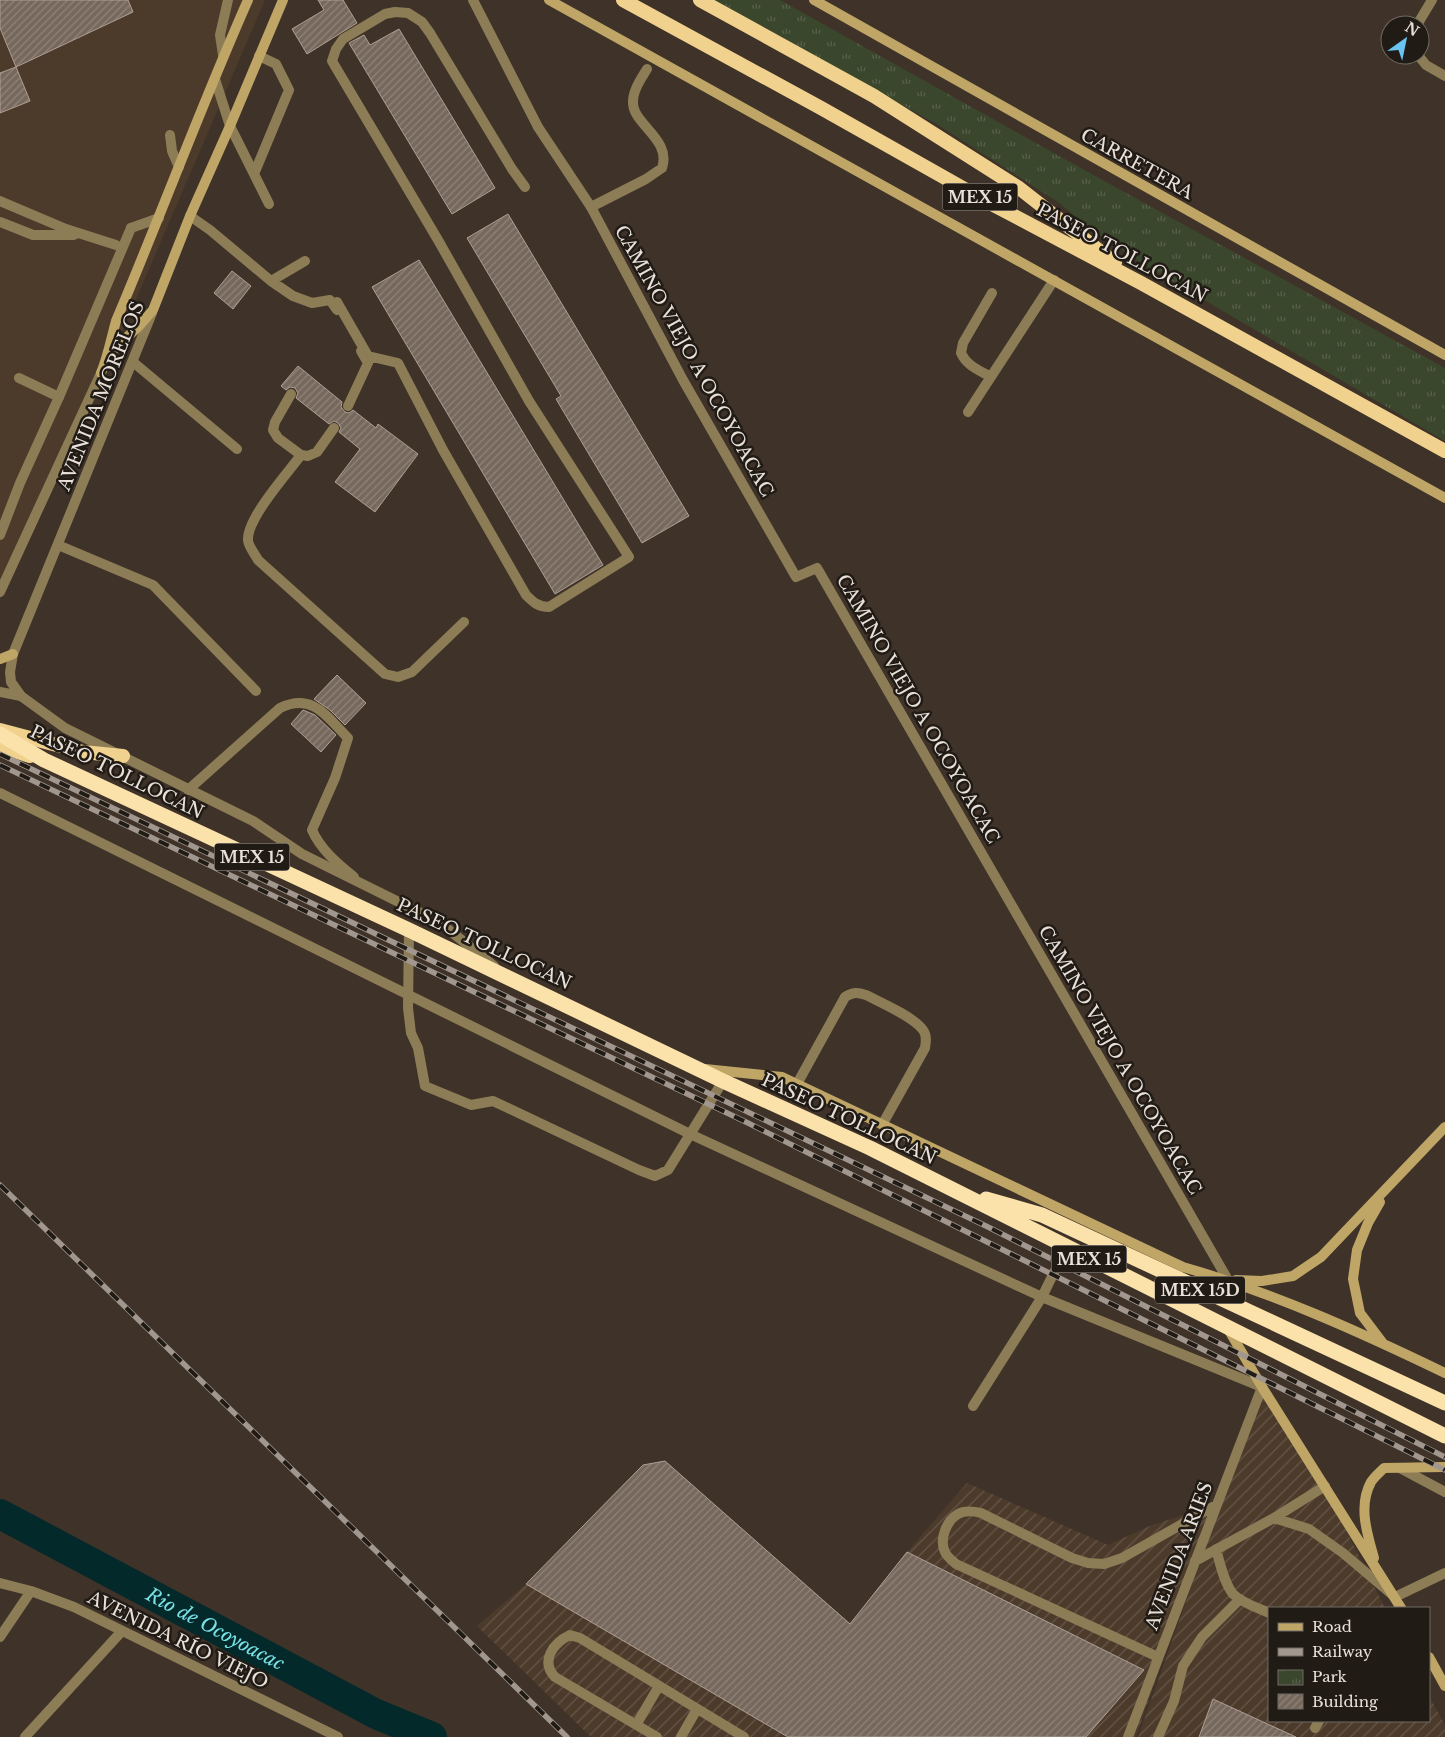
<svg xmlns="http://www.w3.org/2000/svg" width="1445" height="1737" viewBox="0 0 1445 1737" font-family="'Libre Baskerville',serif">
<defs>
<pattern id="industrial-furrows" width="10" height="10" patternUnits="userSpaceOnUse" patternTransform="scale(1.25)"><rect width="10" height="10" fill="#4c3b2b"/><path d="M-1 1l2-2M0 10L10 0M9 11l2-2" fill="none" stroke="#665749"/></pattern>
<pattern id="park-tufts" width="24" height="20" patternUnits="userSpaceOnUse" patternTransform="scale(1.25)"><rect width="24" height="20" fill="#3b472d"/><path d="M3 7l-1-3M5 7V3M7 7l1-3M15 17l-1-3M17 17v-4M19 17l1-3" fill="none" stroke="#57614b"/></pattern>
<pattern id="building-hatch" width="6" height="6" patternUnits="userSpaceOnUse" patternTransform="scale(1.25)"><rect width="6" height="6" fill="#76685c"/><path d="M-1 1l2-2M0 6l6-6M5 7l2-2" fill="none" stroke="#90847a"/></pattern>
</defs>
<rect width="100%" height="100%" fill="#3f3228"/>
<path fill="#4c3b2b" d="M0 0H265L128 318 0 600Z"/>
<path fill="url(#industrial-furrows)" d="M1262 1387 1343 1524 1385 1608H1269V1721H1429V1696L1445 1725V1737H1138Z
M665 1461 850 1623 907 1552 967 1483 1108 1545 1152 1525 1216 1505 1136 1737H591L477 1626 526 1584 643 1465Z"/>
<path fill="url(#park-tufts)" d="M715 0H780L1086 171 1445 368V441L1136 260 1083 223 1058 202 938 125Z"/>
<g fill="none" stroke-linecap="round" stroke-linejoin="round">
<path stroke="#04292b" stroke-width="30" id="s1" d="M0 1514 376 1714 432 1737"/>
</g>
<path fill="url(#building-hatch)" stroke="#af9f93" d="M0 0H128L133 12 16 67 0 28Z
M318 0H343L357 23 307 54 292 29 324 10Z
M399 29 495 188 452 214 349 43 364 35 370 45Z
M16 67 30 101 0 113V73Z
M508 214 689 516 642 543 556 399 561 396 467 238Z
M419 260 603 565 555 594 372 287Z
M232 271 251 286 233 309 214 293Z
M298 366 342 402 341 407 345 412 349 413 353 410 376 428 378 424 418 454 375 512 335 482 360 449 339 432 341 428 338 423 334 421 329 424 296 398 298 393 295 388 290 387 286 390 281 386Z
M337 675 366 703 345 725 330 710 314 699Z
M303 710 315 715 336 735 321 752 291 724Z
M665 1461 850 1624 907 1552 1144 1670 1086 1737H788L526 1584 643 1465Z
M1213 1699 1296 1737H1199Z"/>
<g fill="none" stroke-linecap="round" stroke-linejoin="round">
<path stroke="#8d7d56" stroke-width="10" d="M223 55 220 35 228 0
M215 79 230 126 269 204
M170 135 172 151 179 167
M254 174 289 90 276 64 259 56
M0 201 66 229 116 245
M591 207 646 179 662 168C672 139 632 124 633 102 633 90 641 79 647 69
M190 216 210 230 271 281 293 296 312 303 330 300 337 310
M0 222 33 235H74
M131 228 159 218
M271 281 305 261
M337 302 368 356 398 363 443 450 526 595C533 602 538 607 549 607L629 557 529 401 438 240 332 61 336 49 343 39 385 14 395 12 408 13 422 22 430 33 512 169 525 187
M991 377C979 370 967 366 961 353L963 343 992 293
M19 378 59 397
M291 394 275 422 273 430 278 438 301 455 308 456 317 452 334 428
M348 406 368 363 361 351
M968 412 1054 280
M301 455C287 474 247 518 248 540 248 546 255 554 258 560L385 674 398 677 412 672 464 622
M0 692 21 696
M188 790 280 708C313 692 327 717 348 738L335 778 312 830C321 850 337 863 354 877
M409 930 408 1008 411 1033 418 1048 425 1086 471 1105 493 1101 639 1170 655 1176 668 1170 723 1081
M797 1084 845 997C853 992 857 992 866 995 880 1002 914 1017 923 1030 927 1035 926 1042 925 1048L882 1125
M973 1406 1042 1297 1066 1248
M1400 1468 1445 1492
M1274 1518 1309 1529 1343 1553 1395 1597 1445 1573
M1216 1549C1220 1563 1224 1583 1233 1594 1242 1603 1258 1608 1269 1613
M1195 1561 1274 1518 1325 1486
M1158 1657 956 1564C952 1560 947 1557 945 1552 939 1540 946 1521 958 1514 965 1510 973 1511 981 1513L1072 1558 1088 1563 1104 1564 1122 1558 1216 1505
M636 1725 659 1686
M1315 1728 1319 1721
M657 1737 555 1677C540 1661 553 1643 570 1635L580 1638 744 1737
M681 1737 697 1709
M1128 1737 1262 1387
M1158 1737 1174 1701 1183 1666 1202 1637 1240 1599"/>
<path stroke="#8d7d56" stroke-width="10" d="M473 0 538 127 591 207 683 380 796 577 817 568 1228 1280
M1417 25 1432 0
M1418 55 1426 65 1445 76
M133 362 237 449
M0 535 20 483 59 397 131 228
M58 545 153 585 256 691
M0 592 101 373
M0 793 690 1134 1042 1297 1262 1387
M0 1583 31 1591 74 1607 338 1737
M0 1637 31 1591
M25 1737 122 1631"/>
<path stroke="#8d7d56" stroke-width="10" d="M152 313 13 654 10 672 11 682 21 696 65 728 253 821 302 854 439 922 494 966"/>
<path stroke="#bfa566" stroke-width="10" d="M549 0 1445 498
M814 0 1445 355
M108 355 140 325 153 310 190 216 230 126 283 0
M101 373C108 356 111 339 116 321 161 215 201 106 248 0
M0 659 13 654
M705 1069 782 1077 1183 1267C1274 1293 1360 1332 1445 1373
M1380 1202 1368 1223 1357 1250 1353 1279 1360 1313 1382 1342
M1236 1280 1262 1281 1293 1276 1321 1257 1445 1127
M1227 1327 1262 1387 1401 1608
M1374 1558C1367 1533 1358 1506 1371 1482 1374 1477 1380 1472 1384 1468L1445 1467
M1429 1657 1445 1686"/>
<path stroke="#f0d28e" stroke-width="14" d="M623 0 821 108 986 201 1141 283 1445 451
M700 0 874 96 1019 188 1115 263
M0 730 83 752 123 756
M0 746 30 756"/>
<path stroke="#fae2aa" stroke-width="15" d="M0 734 44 760 409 930 723 1081 870 1148 1445 1436
M986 1199 1042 1215 1445 1403"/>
<g stroke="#a1978f" stroke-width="5.5">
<path id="rail" d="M0 754 986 1226 1445 1457
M0 765 748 1123 1445 1470
M0 1185 567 1737"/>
</g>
<use href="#rail" stroke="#211b16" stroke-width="4" stroke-dasharray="11" stroke-linecap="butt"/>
</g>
<g text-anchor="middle" stroke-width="5" stroke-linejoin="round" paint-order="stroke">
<g fill="#211b16" stroke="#aca59e" stroke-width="1">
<rect x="942.5" y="183.5" width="75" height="27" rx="4"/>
<rect x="214.5" y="843.5" width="75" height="27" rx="4"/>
<rect x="1051.5" y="1245.5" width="75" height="27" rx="4"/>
<rect x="1155" y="1276.5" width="90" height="27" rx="4"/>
</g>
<g font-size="16" font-weight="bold" fill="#e8e0d9">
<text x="980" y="203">MEX 15</text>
<text x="252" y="863">MEX 15</text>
<text x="1089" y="1265">MEX 15</text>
<text x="1200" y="1296">MEX 15D</text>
</g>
<g font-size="18" fill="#e8e0d9" stroke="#211b16">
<text transform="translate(1137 164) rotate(29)" y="6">CARRETERA</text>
<text transform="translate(1122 253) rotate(28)" y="6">PASEO TOLLOCAN</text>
<text transform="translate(694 361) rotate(61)" y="6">CAMINO VIEJO A OCOYOACAC</text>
<text transform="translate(101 396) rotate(-68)" y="6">AVENIDA MORELOS</text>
<text transform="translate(918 709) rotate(60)" y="6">CAMINO VIEJO A OCOYOACAC</text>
<text transform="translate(117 772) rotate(26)" y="6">PASEO TOLLOCAN</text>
<text transform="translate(484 944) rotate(25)" y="6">PASEO TOLLOCAN</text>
<text transform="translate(1120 1060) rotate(60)" y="6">CAMINO VIEJO A OCOYOACAC</text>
<text transform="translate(849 1119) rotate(25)" y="6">PASEO TOLLOCAN</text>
<text transform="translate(1179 1556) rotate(-69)" y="6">AVENIDA ARIES</text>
<text transform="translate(178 1640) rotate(26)" y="6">AVENIDA RÍO VIEJO</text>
</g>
<g font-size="19" font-style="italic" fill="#79e1e5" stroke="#211b16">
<text dy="7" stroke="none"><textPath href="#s1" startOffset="244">Rio de Ocoyoacac</textPath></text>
</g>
</g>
<rect x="1268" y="1607" width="162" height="115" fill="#211b16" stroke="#716a64"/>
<rect x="1278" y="1623" width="25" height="8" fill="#bfa566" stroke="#716a64"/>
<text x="1312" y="1632" font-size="15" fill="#e8e0d9">Road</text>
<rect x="1278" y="1648" width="25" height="8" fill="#a1978f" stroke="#716a64"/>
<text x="1312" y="1657" font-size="15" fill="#e8e0d9">Railway</text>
<rect x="1278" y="1670" width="25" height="15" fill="url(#park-tufts)" stroke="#716a64"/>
<text x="1312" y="1682" font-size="15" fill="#e8e0d9">Park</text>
<rect x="1278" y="1694" width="25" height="15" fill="url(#building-hatch)" stroke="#716a64"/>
<text x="1312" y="1707" font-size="15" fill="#e8e0d9">Building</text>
<g transform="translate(1405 40) rotate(33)"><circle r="24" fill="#211b16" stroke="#716a64"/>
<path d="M0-4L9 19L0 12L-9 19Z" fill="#69c4f1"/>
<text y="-8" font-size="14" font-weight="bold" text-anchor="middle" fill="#e8e0d9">N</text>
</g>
</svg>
